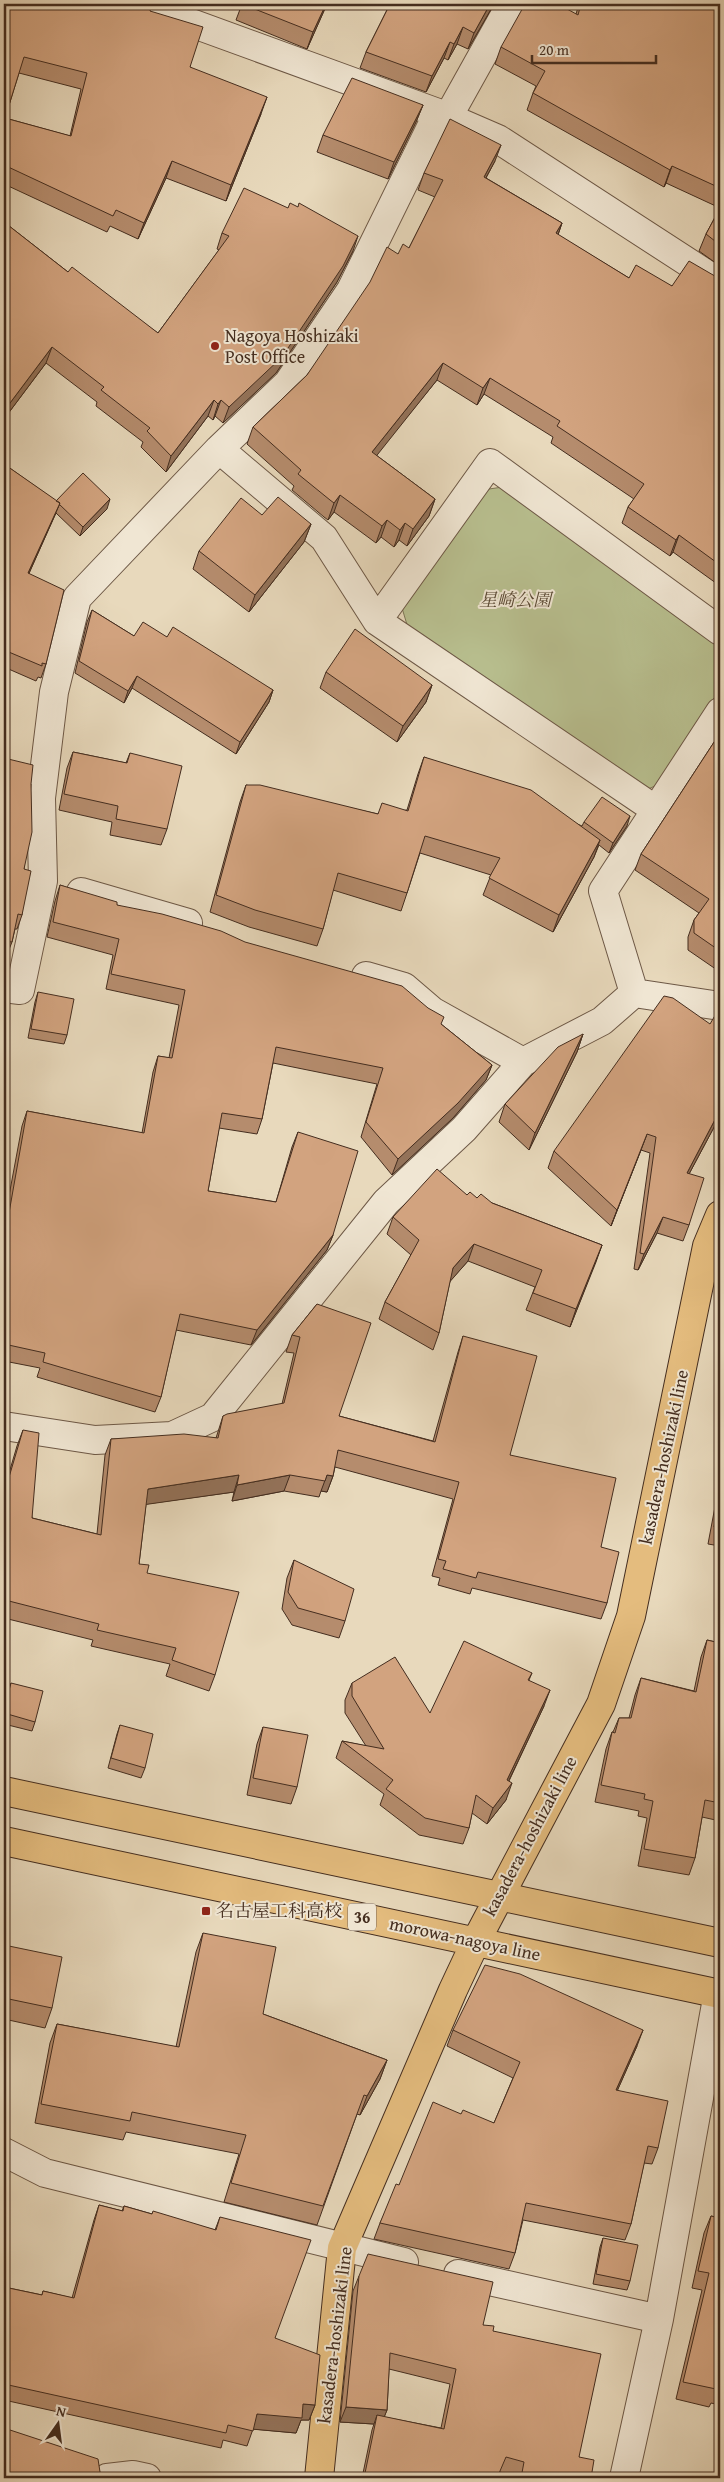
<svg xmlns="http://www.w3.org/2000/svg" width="724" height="2482" viewBox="0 0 724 2482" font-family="'Gentium Book Plus','Noto Serif JP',serif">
<rect width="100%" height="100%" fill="#e8d9bc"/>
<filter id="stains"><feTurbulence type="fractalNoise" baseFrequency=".004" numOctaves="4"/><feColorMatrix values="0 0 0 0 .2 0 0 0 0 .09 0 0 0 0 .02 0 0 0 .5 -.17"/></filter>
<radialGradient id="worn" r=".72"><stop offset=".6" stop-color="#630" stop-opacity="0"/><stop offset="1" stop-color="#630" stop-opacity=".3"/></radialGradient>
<path fill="#b8bf8f" stroke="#7e7657" d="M503 487 720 648V689L659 784 642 792 408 628 402 608 482 490Z"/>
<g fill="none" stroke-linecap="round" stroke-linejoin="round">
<g stroke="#6d5846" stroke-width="30">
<path id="minor" d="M139 4 438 113 498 139 720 283
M448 117 511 4
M219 449 324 538 377 621 656 810
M377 621 490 463 720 631
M81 892 188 923
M366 976 404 987 432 1011 523 1062
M4 988 20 990 43 881 41 798 54 692 77 598 219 449 288 383 351 290 438 113
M634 993 603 891 720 712
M634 993 720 1006
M4 1426 95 1440 172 1436 213 1417 386 1202 464 1129 523 1062 602 1021 634 993
M4 2152 45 2173 404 2262
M458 2274 659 2319
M107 2478 133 2475 147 2478
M624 2478 659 2319 718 1993"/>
</g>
<g stroke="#442d1f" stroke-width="30">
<path id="major" d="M4 1791 720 1943
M4 1841 720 1994
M319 2478 342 2248 453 1990 476 1941 601 1704 631 1616 707 1246 720 1215"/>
</g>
<use href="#minor" stroke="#f0e6d3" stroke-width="28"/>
<use href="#major" stroke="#e4bc7e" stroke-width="28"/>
</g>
<path fill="#b58c6d" stroke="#442d1f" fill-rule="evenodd" d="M4 4 150 11 190 67 261 114 226 201 166 178 138 239 110 226 107 232 4 184ZM19 73 81 89 70 136 5 118Z
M242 4H327L307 49 236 20Z
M390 4H494L468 49 457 44 448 60 444 58 426 92 360 68 366 52Z
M579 4H720V208L666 183 664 187 527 110 533 93 536 86 495 64 501 47 576 14Z
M423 105 416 122 388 179 317 152 323 135Z
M495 161 486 178 562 223 558 235 629 278 672 286 720 279V586L673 552 670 556 622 523 628 507 634 499 551 443 553 437 484 394 477 405 437 380 376 455 435 499 429 516 407 546 399 540 394 547 381 537 376 543 334 512 328 520 324 517 292 490 294 486 247 444 253 427 307 375 398 254 409 248 435 197 418 190 424 173Z
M720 208V266L699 251 706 234Z
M4 222 68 272 158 333 219 250 217 249 222 233 353 251 337 282 276 373 223 423 215 416 213 420 208 416 166 472 141 447 143 442 96 406 97 402 46 363 4 419Z
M4 464 56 501 107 509 80 536 56 513 29 573 46 664 41 678 38 677 36 681 4 667Z
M262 515 311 524 304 542 249 612 193 569 199 551Z
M92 610 134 636 167 637 273 690 269 702 236 754 132 688 124 703 75 673 87 622Z
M326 672 432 685 426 702 397 742 320 688Z
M720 733V972L688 950V937L694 920 699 913 635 870 641 854Z
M73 752 126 763 130 753 167 829 161 845 110 835 112 822 59 810 67 768Z
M424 757 582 826 584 822 627 826 609 853 599 845 594 857 553 932 483 895 491 875 420 853 407 893 401 911 333 890 323 929 317 946 249 927 210 912 240 802 246 785 378 814 407 810 418 774Z
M4 758 31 784 24 869 22 915 17 929H15L12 942 6 957 4 956Z
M60 885 117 905 441 1024 492 1065 486 1080 453 1118 392 1175 361 1137 377 1084 273 1063 262 1119 257 1134 219 1128 208 1191 276 1202 292 1147 298 1132 333 1235 327 1250 251 1345 176 1330 161 1397 155 1412 37 1377 40 1368 4 1361V1212H6L22 1126 27 1111 142 1133 153 1072 158 1056 169 1058 179 1005 106 989 113 955 47 937 55 901Z
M38 992 67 1035 64 1044 28 1038 35 1002Z
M583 1034 577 1052 529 1150 499 1122 505 1104Z
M720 1116 689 1174V1225L683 1241 657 1233 638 1270 634 1269 650 1153 641 1150 611 1226 548 1168 554 1151Z
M467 1195 492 1203 602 1245 570 1327 526 1310 535 1287 468 1261 450 1281 439 1333 433 1350 379 1319 385 1302 411 1255 387 1234 393 1217Z
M317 1304 339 1416 433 1441 458 1352 463 1336 510 1455 601 1547 607 1603 601 1619 472 1588 470 1594 438 1585 440 1578 432 1576 453 1499 335 1467 333 1476 327 1492 321 1491 319 1497 284 1491 232 1501 234 1492 146 1504 139 1564 147 1573 215 1675 209 1691 166 1676 170 1664 91 1646 93 1640 4 1618V1490L17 1446 23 1430 32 1518 97 1534 105 1455 111 1439 216 1438 223 1416 282 1404 294 1353 286 1352 292 1335Z
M720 1486V1546L708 1544 717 1496Z
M294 1560 345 1621 339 1638 292 1625 282 1609 287 1578Z
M707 1640 720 1643V1821L702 1817 695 1858 689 1875 638 1866 647 1818 638 1816 639 1811 595 1802 606 1749 612 1732H613L619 1718H629L635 1695 641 1678 694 1691 701 1657Z
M532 1673 529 1680 544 1706 509 1781 506 1800 487 1824 472 1813 469 1828 463 1844 419 1835 380 1805 384 1794 336 1758 342 1741 366 1746 345 1713V1700L352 1683 430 1713Z
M11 1683 35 1722 32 1731 4 1724V1706Z
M120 1725 145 1768 141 1778 108 1768 117 1734Z
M263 1727 297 1787 291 1804 247 1795 257 1744Z
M203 1933 263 2014 387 2060 380 2079 360 2115 357 2114 317 2225 224 2202 239 2154 126 2132 123 2140 35 2123 50 2043 57 2024 176 2047 196 1952Z
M4 1945 52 2008 45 2028 4 2019Z
M453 2030 637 2046 617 2091 658 2148 652 2164 644 2163 631 2224 625 2240 523 2220 515 2253 509 2269 374 2239 380 2223 399 2185 461 2114 494 2123 513 2078 447 2046Z
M99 2205 122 2211 124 2206 152 2214 215 2230 220 2217 275 2338 315 2405 309 2420H301L296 2433 253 2429 247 2446 223 2440 221 2448 4 2400V2287L42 2295 43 2291 72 2298 94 2220Z
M720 2214V2405L711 2403 709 2407 676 2399 702 2290 692 2288 704 2233 711 2216 720 2218Z
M603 2238 630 2281 627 2290 593 2284 600 2247Z
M359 2276 483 2325 493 2331 579 2457 591 2478H518V2477L500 2472 498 2478H362L372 2430 374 2424 340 2422 353 2291ZM389 2369 450 2384 441 2428 384 2417 387 2410Z"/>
<path fill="#937259" stroke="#442d1f" d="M326 4H327L307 49 313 32Z
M490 4H494L468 49 474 33Z
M463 27 457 44 448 60 454 44Z
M450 42 444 58 426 92 432 76Z
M267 97 261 114 226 201 231 185Z
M423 105 416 122 388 179 394 162Z
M501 145 495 161 477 194 484 177Z
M172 161 166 178 138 239 144 223Z
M672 166 666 183 664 187 670 170Z
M562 223 556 240V233Z
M358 236 353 251 337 282 276 373 223 423 229 407Z
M52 347 46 363 4 419V411Z
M443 363 437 380 366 469 372 452Z
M490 378 484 394 477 405 483 388Z
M214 400 208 416 166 472 171 456Z
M221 400 215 416 213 420 218 404Z
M340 495 334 512 328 520 334 503Z
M110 499 107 509 80 536 83 527Z
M435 499 429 516 407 546 413 529Z
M60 503 54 517 23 587 28 573Z
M387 520 381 537 376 543 382 526Z
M405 523 399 540 394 547 400 530Z
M311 524 304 542 249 612 255 595Z
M679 535 673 552 670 556 676 540Z
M137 676 132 688 124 703 128 691Z
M432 685 426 702 397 742 403 726Z
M273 690 269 702 236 754 240 742Z
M630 816 627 826 609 853 613 843Z
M600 840 594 857 553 932 559 915Z
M583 1034 577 1052 529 1150 535 1133Z
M492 1065 486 1080 453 1118 392 1175 398 1159Z
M720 1110V1116L681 1189 687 1173Z
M647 1134 641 1150 611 1226 617 1210Z
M663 1217 657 1233 638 1270 644 1254Z
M333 1235 327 1250 251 1345 257 1330Z
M474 1244 468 1261 447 1285 453 1268Z
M602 1245 596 1262 570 1327 576 1309Z
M239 1475 234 1492 142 1505 148 1489Z
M290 1475 284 1491 232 1501 237 1485Z
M327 1475 333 1476 327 1492 321 1491Z
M550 1690 544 1706 501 1797 507 1780Z
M512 1783 506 1800 487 1824 493 1808Z
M643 2030 637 2046 610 2107 616 2090Z
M387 2060 380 2079 360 2115 367 2096Z
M303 2404 315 2405 309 2420H301L296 2433 251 2429 257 2414Z
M346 2407 387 2410 381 2425 377 2415 374 2424 340 2422Z"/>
<path fill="#d2a37f" stroke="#442d1f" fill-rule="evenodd" d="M4 4H145L151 7 150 11 203 27 190 67 267 97 231 185 172 161 144 223 116 210 113 216 4 165ZM24 57 87 73 71 136 5 118Z
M242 4H326L313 32Z
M390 4H490L474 33 463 27 454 44 450 42 432 76 366 52Z
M525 4H558L578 15 581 4H720V188L672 166 670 170 533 93 545 71 501 47Z
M352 78 423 105 394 162 323 135Z
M450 119 501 145 484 177 562 223 556 233 629 278 636 265 672 286 689 261 720 279V565L679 535 676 540 628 507 644 484 557 426 560 421 490 378 483 388 443 363 372 452 435 499 413 529 405 523 400 530 387 520 382 526 340 495 334 503 330 500 298 474 301 470 253 427 307 375 370 282 387 247 398 254 403 244 409 248 443 180 424 173Z
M244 188 288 208 290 203 298 207 299 203 358 236 343 266 282 357 229 407 221 400 218 404 214 400 171 456 147 431 150 428 101 390 104 387 52 347 4 411V222L68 272 72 267 158 333 229 236 222 233Z
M720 208V245L706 234Z
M4 464 60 503 28 573 64 590 46 664 42 663V666L4 650Z
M83 473 110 499 83 527 59 504 60 503 56 501Z
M278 497 311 524 255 595 199 551 241 498 262 515Z
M92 610 134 636 143 622 167 637 173 627 273 690 240 742 137 676 128 691 79 661Z
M355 629 432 685 403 726 326 672Z
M720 733V951L694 933V920L709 899 641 854Z
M73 752 127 763 130 753 182 766 167 829 116 819 118 806 64 794Z
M424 757 531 790 600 840 559 915 489 878 500 858 425 836 407 893 338 873 323 929 255 910 216 895 246 785H260L378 814 382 803 408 811Z
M4 758 33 765 31 784 32 832 24 869 31 871 22 915 18 914 12 942 4 941Z
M602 797 630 816 613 843 584 822Z
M60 885 117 902V905L162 914 221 931 245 942 402 986 428 1008 444 1017 441 1024 492 1065 458 1103 398 1159 366 1122 383 1068 276 1047 262 1119 222 1113 208 1191 276 1202 298 1132 358 1151 333 1235 257 1330 180 1314 161 1397 43 1362 45 1353 4 1344V1212L9 1213 27 1111 144 1133 158 1056 172 1058 185 990 111 974 119 939 53 922Z
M38 992 74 999 67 1035 31 1029Z
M664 996 673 998 710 1024 720 1007V1110L687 1173 704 1178 689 1225 663 1217 644 1254 640 1253 656 1137 647 1134 617 1210 554 1151Z
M583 1034 535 1133 505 1104 558 1047Z
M437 1169 467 1195 470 1192 477 1198 481 1194 492 1203 602 1245 576 1309 533 1293 542 1270 474 1244 453 1268 439 1333 385 1302 419 1240 393 1217Z
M317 1304 371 1323 339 1416 435 1442 463 1336 537 1356 510 1455 616 1478 601 1547 619 1552 607 1603 478 1572 476 1578 443 1569 446 1561 438 1559 459 1482 338 1450 333 1476 327 1475 325 1481 290 1475 237 1485 239 1475 148 1489 139 1564 149 1565 147 1573 239 1592 215 1675 172 1660 176 1648 97 1630 99 1624 5 1600V1602H4V1494L23 1430 39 1433 32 1518 101 1535 111 1439 184 1434 218 1438 223 1416 227 1414 284 1403 300 1337 292 1335Z
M720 1493V1528L714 1527Z
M294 1560 354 1589 345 1621 298 1608 288 1592Z
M707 1640 720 1643V1803L705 1800 695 1858 644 1849 653 1801 644 1799 645 1794 601 1785 612 1732 615 1733 619 1718H631L641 1678 696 1692Z
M464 1641 532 1673 528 1680 550 1690 507 1780 512 1783 493 1808 476 1795 469 1828 425 1818 386 1789 393 1780 342 1741 384 1749 352 1696V1683L395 1657 430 1713Z
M11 1683 43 1691 35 1722 4 1713V1709Z
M120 1725 153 1734 145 1768 111 1758Z
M263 1727 308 1735 297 1787 253 1778Z
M4 1921H6L4 1930Z
M203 1933 276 1947 263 2014 387 2060 367 2096 364 2095 323 2206 231 2183 246 2135 132 2112 130 2121 41 2104 57 2024 179 2047Z
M4 1945 62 1957 52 2008 4 1998Z
M485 1965 520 1974 643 2030 616 2090 668 2101 658 2148 648 2146 631 2224 526 2203 515 2253 380 2223 396 2184 399 2185 433 2102 461 2114 463 2110 494 2123 520 2062 453 2030Z
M99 2205 123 2211 124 2206 152 2214 153 2211 216 2230 220 2217 311 2240 275 2338 320 2355 315 2405 303 2404 302 2418 257 2414 253 2431 228 2425 226 2433 4 2384V2287L42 2295 43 2291 74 2298Z
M711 2216 720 2218V2386H717L716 2389 683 2382 709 2273 698 2271Z
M603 2238 638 2245 630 2281 596 2274Z
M368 2254 493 2282 483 2325 494 2326 493 2331 601 2354 579 2457 594 2460 591 2478H521L524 2462 506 2457 497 2478H364L377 2415 444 2429 456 2369 390 2353 387 2410 346 2407 359 2276Z
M4 2428 98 2459 100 2472 107 2477 138 2476 154 2478H4Z"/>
<g fill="#8f2418" stroke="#f0e6d3" stroke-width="2">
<circle cx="215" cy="346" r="5"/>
<rect x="201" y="1906" width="10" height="10" rx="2.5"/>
</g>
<g text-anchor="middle" stroke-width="4" stroke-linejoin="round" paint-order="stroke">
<rect fill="#f0e6d3" stroke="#786455" stroke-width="1" x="348" y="1903.5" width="28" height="27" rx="4"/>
<g font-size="16" font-weight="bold" fill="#442d1f">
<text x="362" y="1923">36</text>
</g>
<g font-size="18" fill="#442d1f" stroke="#f0e6d3" text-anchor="start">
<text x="225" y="342">Nagoya Hoshizaki<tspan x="225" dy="21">Post Office</tspan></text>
<text x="216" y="1917">名古屋工科高校</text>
</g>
<g font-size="18" font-style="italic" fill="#5b4a35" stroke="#f0e6d3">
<text x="515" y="606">星崎公園</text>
</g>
<g font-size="18" fill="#442d1f" stroke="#f0e6d3">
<text transform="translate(664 1457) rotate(-78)" y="6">kasadera-hoshizaki line</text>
<text transform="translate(530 1836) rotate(-62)" y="6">kasadera-hoshizaki line</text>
<text transform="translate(465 1939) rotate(12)" y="6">morowa-nagoya line</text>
<text transform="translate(335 2335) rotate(-83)" y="6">kasadera-hoshizaki line</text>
</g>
</g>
<rect width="724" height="2482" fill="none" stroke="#e8d9bc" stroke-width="20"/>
<rect x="5" y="5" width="714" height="2472" fill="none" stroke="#442d1f" stroke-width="2.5"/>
<rect x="10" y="10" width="704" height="2462" fill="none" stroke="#442d1f"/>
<g transform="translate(58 2424) rotate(14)" stroke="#f0e6d3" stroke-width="4" paint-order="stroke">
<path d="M0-4L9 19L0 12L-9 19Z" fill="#442d1f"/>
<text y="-8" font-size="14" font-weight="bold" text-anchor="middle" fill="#442d1f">N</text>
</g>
<path d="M532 55v8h124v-8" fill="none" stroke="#442d1f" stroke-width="2.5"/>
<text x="539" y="55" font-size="15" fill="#442d1f" stroke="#f0e6d3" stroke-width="4" paint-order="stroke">20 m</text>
<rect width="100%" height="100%" filter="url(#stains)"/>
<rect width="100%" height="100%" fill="url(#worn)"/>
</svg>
